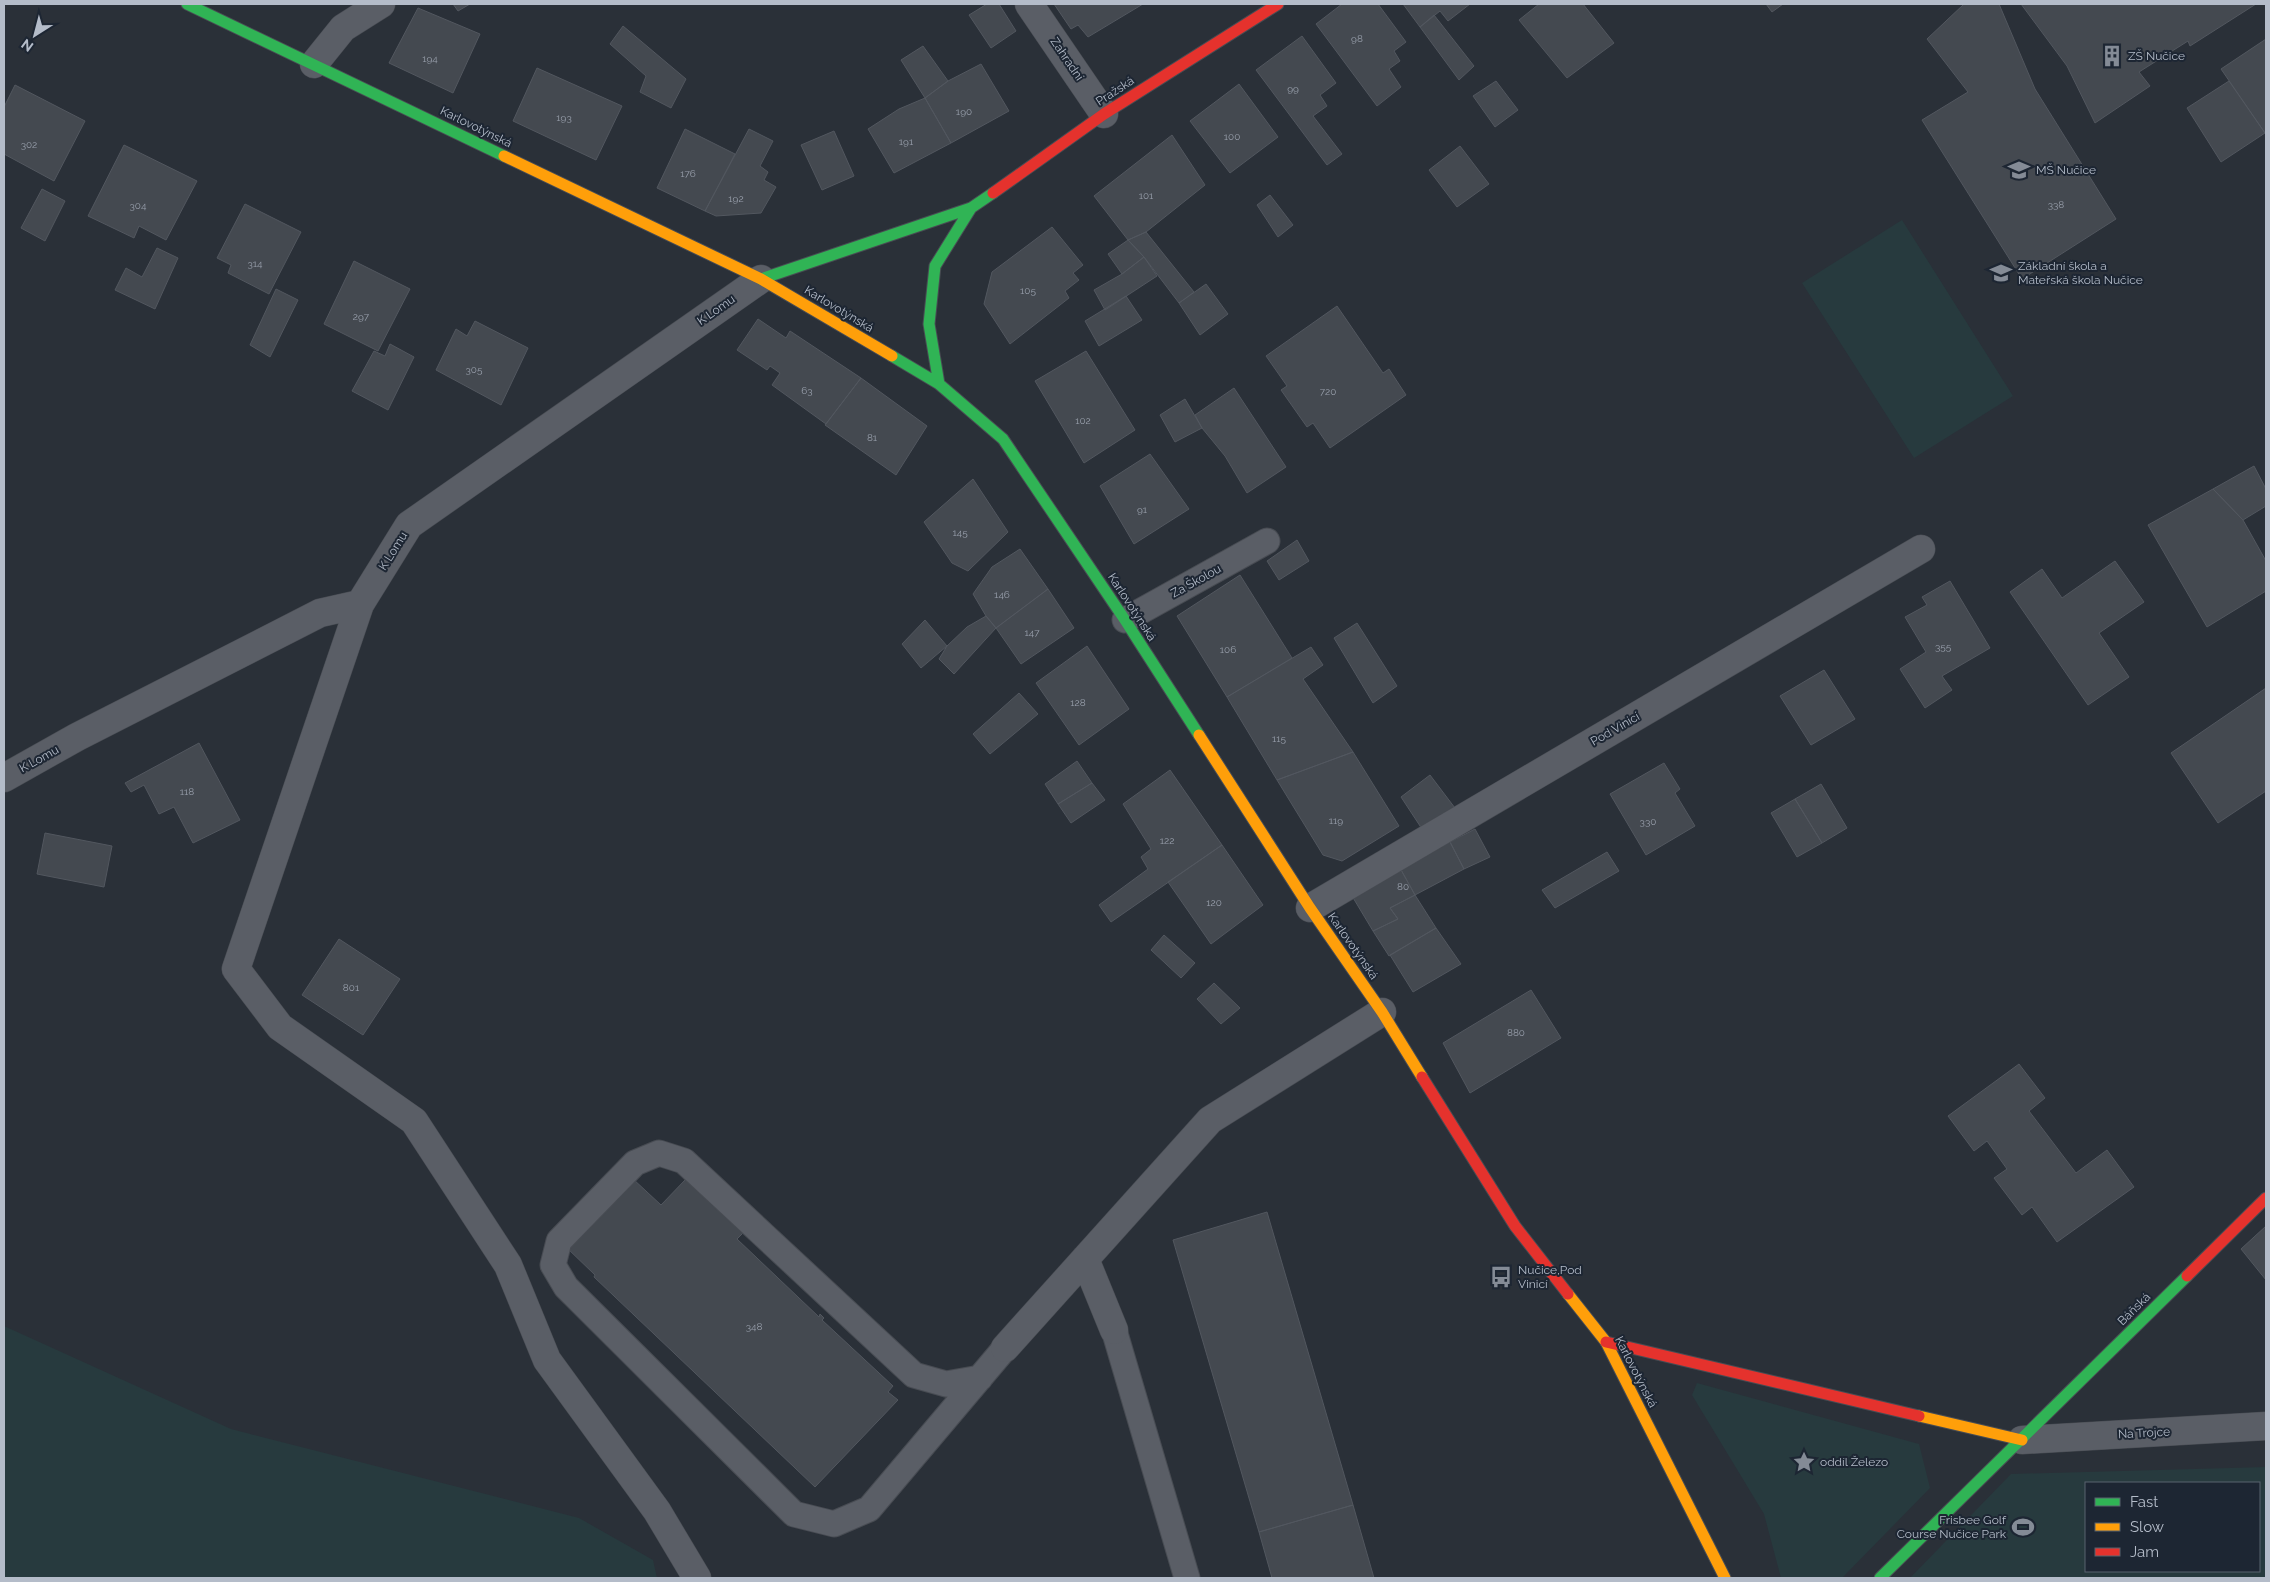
<svg xmlns="http://www.w3.org/2000/svg" width="2270" height="1582" viewBox="0 0 2270 1582" font-family="Raleway,sans-serif">
<rect width="100%" height="100%" fill="#2a3038"/>
<path fill="#273a3e" fill-rule="evenodd" d="M1902 220 2013 396 1914 458 1802 283Z
M4 1326 231 1429 579 1518 653 1560 657 1578H4Z
M1697 1383 1919 1444 1930 1488 1842 1578H1781L1764 1514 1692 1395Z
M2266 1467V1578H1910L2011 1474ZM2086 1483H2259V1571H2086Z"/>
<path fill="#444950" stroke="#52575f" d="M453 4H470L458 11Z
M987 4H999L1016 31 991 48 969 15Z
M1054 4H1143L1088 37 1078 25 1071 29Z
M1342 4H1378L1406 42 1394 51 1400 61 1389 69 1401 87 1377 106 1316 24Z
M1403 4H1470L1448 21 1440 11 1420 27Z
M1539 4H1583L1614 43 1567 78 1519 20Z
M1766 4H1783L1772 12Z
M1964 4H1999L2035 89 2116 219 2022 279 1922 120 1968 92 1927 39Z
M2021 4H2256L2190 46 2188 41 2139 72 2150 86 2095 123 2067 66Z
M418 8 480 34 453 93 389 63Z
M1434 15 1474 66 1459 80 1420 27Z
M623 26 686 79 671 108 640 92 646 76 610 44Z
M1302 36 1336 83 1320 95 1327 106 1313 116 1342 154 1327 165 1256 70Z
M2266 39V133H2265L2221 69Z
M923 46 948 81 925 98 901 60Z
M981 64 1009 111 951 143 925 98 948 81Z
M537 68 622 106 596 160 513 121Z
M1496 81 1518 110 1495 127 1473 96Z
M2229 81 2265 133 2221 162 2187 108Z
M1239 84 1278 137 1230 173 1190 121Z
M15 85 85 121 54 181 4 154V107Z
M925 98 951 143 894 173 868 129 899 109Z
M685 129 735 154 705 211 657 188Z
M749 129 773 141 760 166 768 172 764 180 776 187 761 213 716 216 705 211Z
M834 131 854 176 822 190 801 145Z
M1172 135 1205 185 1146 232 1128 240 1094 196Z
M124 145 197 181 166 240 139 226 134 238 88 216Z
M1460 146 1489 184 1457 207 1429 170Z
M42 189 65 201 45 241 21 228Z
M1270 195 1293 225 1278 237 1257 205Z
M245 204 301 232 269 294 228 273 231 265 217 258Z
M1052 227 1083 265 1073 273 1079 280 1065 291 1069 298 1010 344 984 304 992 272Z
M1146 232 1194 292 1179 303 1144 257 1128 240Z
M1128 240 1144 257 1122 274 1108 254Z
M157 248 178 258 155 309 115 290 126 268 142 277Z
M1144 257 1157 276 1105 310 1094 290 1122 274Z
M354 261 410 289 378 351 324 324Z
M1206 284 1228 314 1200 335 1179 303Z
M276 289 298 300 270 357 250 345Z
M1126 296 1142 320 1099 346 1085 321Z
M1337 306 1383 373 1389 369 1406 395 1330 448 1313 423 1307 427 1281 390 1287 386 1266 356Z
M758 319 786 338 790 331 861 378 826 424 772 385 780 373 770 366 767 370 737 350Z
M475 321 528 348 501 405 436 370 456 329 467 336Z
M390 344 414 357 388 410 352 391 374 351 385 356Z
M1086 351 1135 430 1084 463 1035 381Z
M861 378 927 426 896 475 825 425Z
M1234 388 1286 467 1247 493 1225 456 1202 428 1195 415Z
M1185 399 1202 428 1175 442 1160 415Z
M1150 454 1189 509 1134 544 1100 486Z
M2254 466 2266 489V506L2243 520 2213 489Z
M973 479 1008 532 968 571 952 563 924 522Z
M2213 489 2243 520 2266 561V591L2207 627 2148 525Z
M1297 540 1309 561 1279 580 1267 561Z
M1020 549 1048 589 996 628 986 616 973 594 992 567Z
M2115 561 2144 602 2099 633 2129 677 2088 705 2010 592 2042 569 2062 598Z
M1240 575 1292 658 1227 697 1177 616Z
M1950 581 1990 648 1942 676 1952 690 1925 708 1900 669 1926 652 1905 617 1927 605 1922 597Z
M1048 589 1074 628 1021 664 996 628Z
M986 616 996 628 954 674 939 659 947 646 967 627Z
M925 620 947 646 921 668 902 644Z
M1357 623 1397 686 1373 703 1334 638Z
M1087 646 1129 709 1079 745 1036 683Z
M1311 647 1323 665 1303 679 1353 752 1277 780 1227 697Z
M1824 670 1855 719 1811 745 1780 696Z
M2266 688V791L2218 823 2171 753Z
M1019 693 1038 714 990 754 973 734Z
M199 743 240 820 193 843 174 807 159 814 144 785 131 792 125 783Z
M1353 752 1399 826 1342 861 1323 855 1277 780Z
M1077 761 1092 783 1058 804 1045 784Z
M1664 763 1680 789 1675 793 1695 826 1646 855 1610 794Z
M1170 770 1222 845 1111 922 1099 905 1148 869 1141 857 1151 849 1123 804Z
M1430 775 1458 812 1424 832 1401 797Z
M1092 783 1105 800 1071 823 1058 804Z
M1821 784 1847 828 1822 843 1795 799Z
M1795 799 1822 843 1797 857 1771 813Z
M1475 829 1490 857 1464 869 1450 842Z
M45 833 112 846 104 887 37 874Z
M1450 842 1464 869 1415 895 1400 868Z
M1222 845 1263 905 1211 944 1168 882Z
M1607 852 1619 871 1555 908 1542 890Z
M1400 868 1415 895 1390 908 1398 919 1373 931 1352 896Z
M1415 895 1436 928 1389 956 1373 931 1398 919 1390 908Z
M1436 928 1461 964 1413 992 1390 955Z
M1164 935 1195 963 1181 978 1151 950Z
M339 939 400 979 363 1035 302 995Z
M1214 983 1240 1008 1221 1024 1197 999Z
M1531 990 1561 1038 1470 1093 1443 1043Z
M2019 1064 2045 1098 2029 1111 2076 1173 2107 1150 2134 1187 2057 1242 2032 1207 2022 1215 1994 1178 2007 1169 1987 1141 1974 1151 1948 1116Z
M632 1178 661 1205 686 1179 744 1232 737 1239 819 1317 820 1314 824 1318 822 1320 893 1386 888 1392 898 1400 815 1487 594 1277 595 1275 566 1247Z
M1267 1212 1353 1505 1259 1532 1173 1240Z
M2266 1226V1280L2241 1249Z
M1353 1505 1374 1578H1272L1259 1532Z"/>
<g fill="none" stroke-linecap="round" stroke-linejoin="round">
<g stroke="#484c53" stroke-width="27">
<path id="lane" d="M1125 620 1267 541
M1114 1330 1187 1578
M980 1378 946 1384 914 1375 684 1161 659 1153 635 1163 559 1241 553 1265 566 1287 794 1514 834 1524 869 1509 1005 1348"/>
</g>
<g stroke="#484c53" stroke-width="29">
<path id="street" d="M1029 4 1104 114
M314 64 343 28 381 4
M4 778 77 737 320 613 360 604
M1310 908 1921 549
M1085 1259 1114 1330
M1005 1348 1210 1120 1382 1012
M2022 1440 2266 1426
M697 1578 657 1511 547 1360 508 1265 414 1121 280 1027 236 969 360 604 409 525 761 279"/>
</g>
<g stroke="#484c53" stroke-width="13">
<path id="fast" d="M187 4 504 156
M761 279 971 208 993 193
M892 356 939 384 1003 439 1125 620 1199 735
M939 384 929 324 935 266 971 208
M1880 1578 2187 1276"/>
</g>
<g stroke="#484c53" stroke-width="13">
<path id="slow" d="M504 156 761 279 892 356
M1199 735 1310 908 1382 1012 1422 1077
M1568 1294 1606 1342 1725 1578
M1919 1416 2022 1440"/>
</g>
<g stroke="#484c53" stroke-width="13">
<path id="jam" d="M993 193 1104 114 1278 4
M1422 1077 1515 1226 1568 1294
M2187 1276 2266 1198
M1606 1342 1919 1416"/>
</g>
<use href="#lane" stroke="#5a5e66" stroke-width="25"/>
<use href="#street" stroke="#5a5e66" stroke-width="28"/>
<use href="#fast" stroke="#30b455" stroke-width="11"/>
<use href="#slow" stroke="#ff9f0a" stroke-width="11"/>
<use href="#jam" stroke="#e5322d" stroke-width="11"/>
</g>
<defs>
<g id="building-bare" transform="scale(1.725)"><path d="M-4-6H4V6H1V3H-1V6H-4ZM-2.5-4.3h1.7v1.8h-1.7ZM.8-4.3h1.7v1.8H.8ZM-2.5-1h1.7V.8h-1.7ZM.8-1h1.7V.8H.8Z" fill="#848b96" stroke="#1d2633" stroke-width="2.5" paint-order="stroke"/></g>
<g id="school-bare" transform="scale(1.725)"><path d="M0-5L7-2L0 1L-7-2ZM-4 1L0 2.5L4 1V4Q0 6-4 4Z" fill="#848b96" stroke="#1d2633" stroke-width="2.5" paint-order="stroke"/></g>
<g id="bus-bare" transform="scale(1.725)"><path d="M-5-6H5V4H4V6H2V4H-2V6H-4V4H-5ZM-3.5-4V0h7V-4ZM-3.5 1.2v1.5H-2V1.2ZM2 1.2v1.5H3.5V1.2Z" fill="#848b96" stroke="#1d2633" stroke-width="2.5" paint-order="stroke"/></g>
<g id="sight-bare" transform="scale(1.725)"><path d="M0-6L1.8-2.2L6-1.7L2.9 1.2L3.7 5.4L0 3.3L-3.7 5.4L-2.9 1.2L-6-1.7L-1.8-2.2Z" fill="#848b96" stroke="#1d2633" stroke-width="2.5" paint-order="stroke"/></g>
<g id="stadium-bare" transform="scale(1.725)"><path d="M0-5a6.5 5 0 1 0 0 10a6.5 5 0 1 0 0-10ZM-3.5-1.8h7v3.6h-7Z" fill="#848b96" stroke="#1d2633" stroke-width="2.5" paint-order="stroke"/></g>
</defs>
<g fill-rule="evenodd">
<use href="#building-bare" x="2112" y="56"/>
<use href="#school-bare" x="2019" y="170"/>
<use href="#school-bare" x="2001" y="273"/>
<use href="#bus-bare" x="1501" y="1277"/>
<use href="#sight-bare" x="1804" y="1462"/>
<use href="#stadium-bare" x="2023" y="1527"/>
</g>
<g text-anchor="middle" stroke-width="4" stroke-linejoin="round" paint-order="stroke">
<g font-size="10" fill="#989fab">
<text x="1357" y="42">98</text>
<text x="430" y="62">194</text>
<text x="1293" y="92">99</text>
<text x="964" y="115">190</text>
<text x="564" y="121">193</text>
<text x="1232" y="140">100</text>
<text x="906" y="145">191</text>
<text x="29" y="148">302</text>
<text x="688" y="177">176</text>
<text x="1146" y="199">101</text>
<text x="736" y="202">192</text>
<text x="2056" y="208">338</text>
<text x="138" y="209">304</text>
<text x="255" y="267">314</text>
<text x="1028" y="294">105</text>
<text x="361" y="320">297</text>
<text x="474" y="373">305</text>
<text x="807" y="394">63</text>
<text x="1328" y="395">720</text>
<text x="1083" y="424">102</text>
<text x="872" y="441">81</text>
<text x="1142" y="513">91</text>
<text x="960" y="536">145</text>
<text x="1002" y="598">146</text>
<text x="1032" y="636">147</text>
<text x="1943" y="650">355</text>
<text x="1228" y="653">106</text>
<text x="1078" y="706">128</text>
<text x="1279" y="742">115</text>
<text x="187" y="795">118</text>
<text x="1336" y="824">119</text>
<text x="1648" y="825">330</text>
<text x="1167" y="844">122</text>
<text x="1403" y="890">80</text>
<text x="1214" y="906">120</text>
<text x="351" y="991">801</text>
<text x="1516" y="1036">880</text>
<text x="754" y="1330">348</text>
</g>
<g font-size="12" fill="#b4bcc9" stroke="#1d2633" text-anchor="start">
<text x="2128" y="60">ZŠ Nučice</text>
<text x="2036" y="174">MŠ Nučice</text>
<text x="2018" y="270">Základní škola a<tspan x="2018" dy="14">Mateřská škola Nučice</tspan></text>
<text x="1518" y="1274">Nučice,Pod<tspan x="1518" dy="14">Vinicí</tspan></text>
<text x="1820" y="1466">oddíl Železo</text>
<text x="2006" y="1524" text-anchor="end">Frisbee Golf<tspan x="2006" dy="14">Course Nučice Park</tspan></text>
</g>
<g font-size="12" fill="#b4bcc9" stroke="#1d2633">
<text transform="translate(1067 59) rotate(56)" y="4">Zahradní</text>
<text transform="translate(1115 91) rotate(-33)" y="4">Pražská</text>
<text transform="translate(476 127) rotate(26)" y="4">Karlovotýnská</text>
<text transform="translate(839 309) rotate(31)" y="4">Karlovotýnská</text>
<text transform="translate(716 310) rotate(-35)" y="4">K Lomu</text>
<text transform="translate(393 551) rotate(-58)" y="4">K Lomu</text>
<text transform="translate(1196 581) rotate(-29)" y="4">Za Školou</text>
<text transform="translate(1132 607) rotate(57)" y="4">Karlovotýnská</text>
<text transform="translate(1615 729) rotate(-30)" y="4">Pod Vinicí</text>
<text transform="translate(39 759) rotate(-29)" y="4">K Lomu</text>
<text transform="translate(1353 946) rotate(55)" y="4">Karlovotýnská</text>
<text transform="translate(2134 1309) rotate(-45)" y="4">Báňská</text>
<text transform="translate(1636 1372) rotate(63)" y="4">Karlovotýnská</text>
<text transform="translate(2144 1433) rotate(-3)" y="4">Na Trojce</text>
</g>
</g>
<rect width="2270" height="1582" fill="none" stroke="#b4bcc9" stroke-width="10"/>
<rect x="2085" y="1482" width="175" height="90" fill="#1d2633" stroke="#59626f"/>
<rect x="2095" y="1498" width="25" height="8" fill="#30b455" stroke="#59626f"/>
<text x="2130" y="1507" font-size="15" fill="#b4bcc9">Fast</text>
<rect x="2095" y="1523" width="25" height="8" fill="#ff9f0a" stroke="#59626f"/>
<text x="2130" y="1532" font-size="15" fill="#b4bcc9">Slow</text>
<rect x="2095" y="1548" width="25" height="8" fill="#e5322d" stroke="#59626f"/>
<text x="2130" y="1557" font-size="15" fill="#b4bcc9">Jam</text>
<g transform="translate(35 35) rotate(216)" stroke="#1d2633" stroke-width="4" paint-order="stroke">
<path d="M0-4L9 19L0 12L-9 19Z" fill="#b4bcc9"/>
<text y="-8" font-size="14" font-weight="bold" text-anchor="middle" fill="#b4bcc9">N</text>
</g>
</svg>
